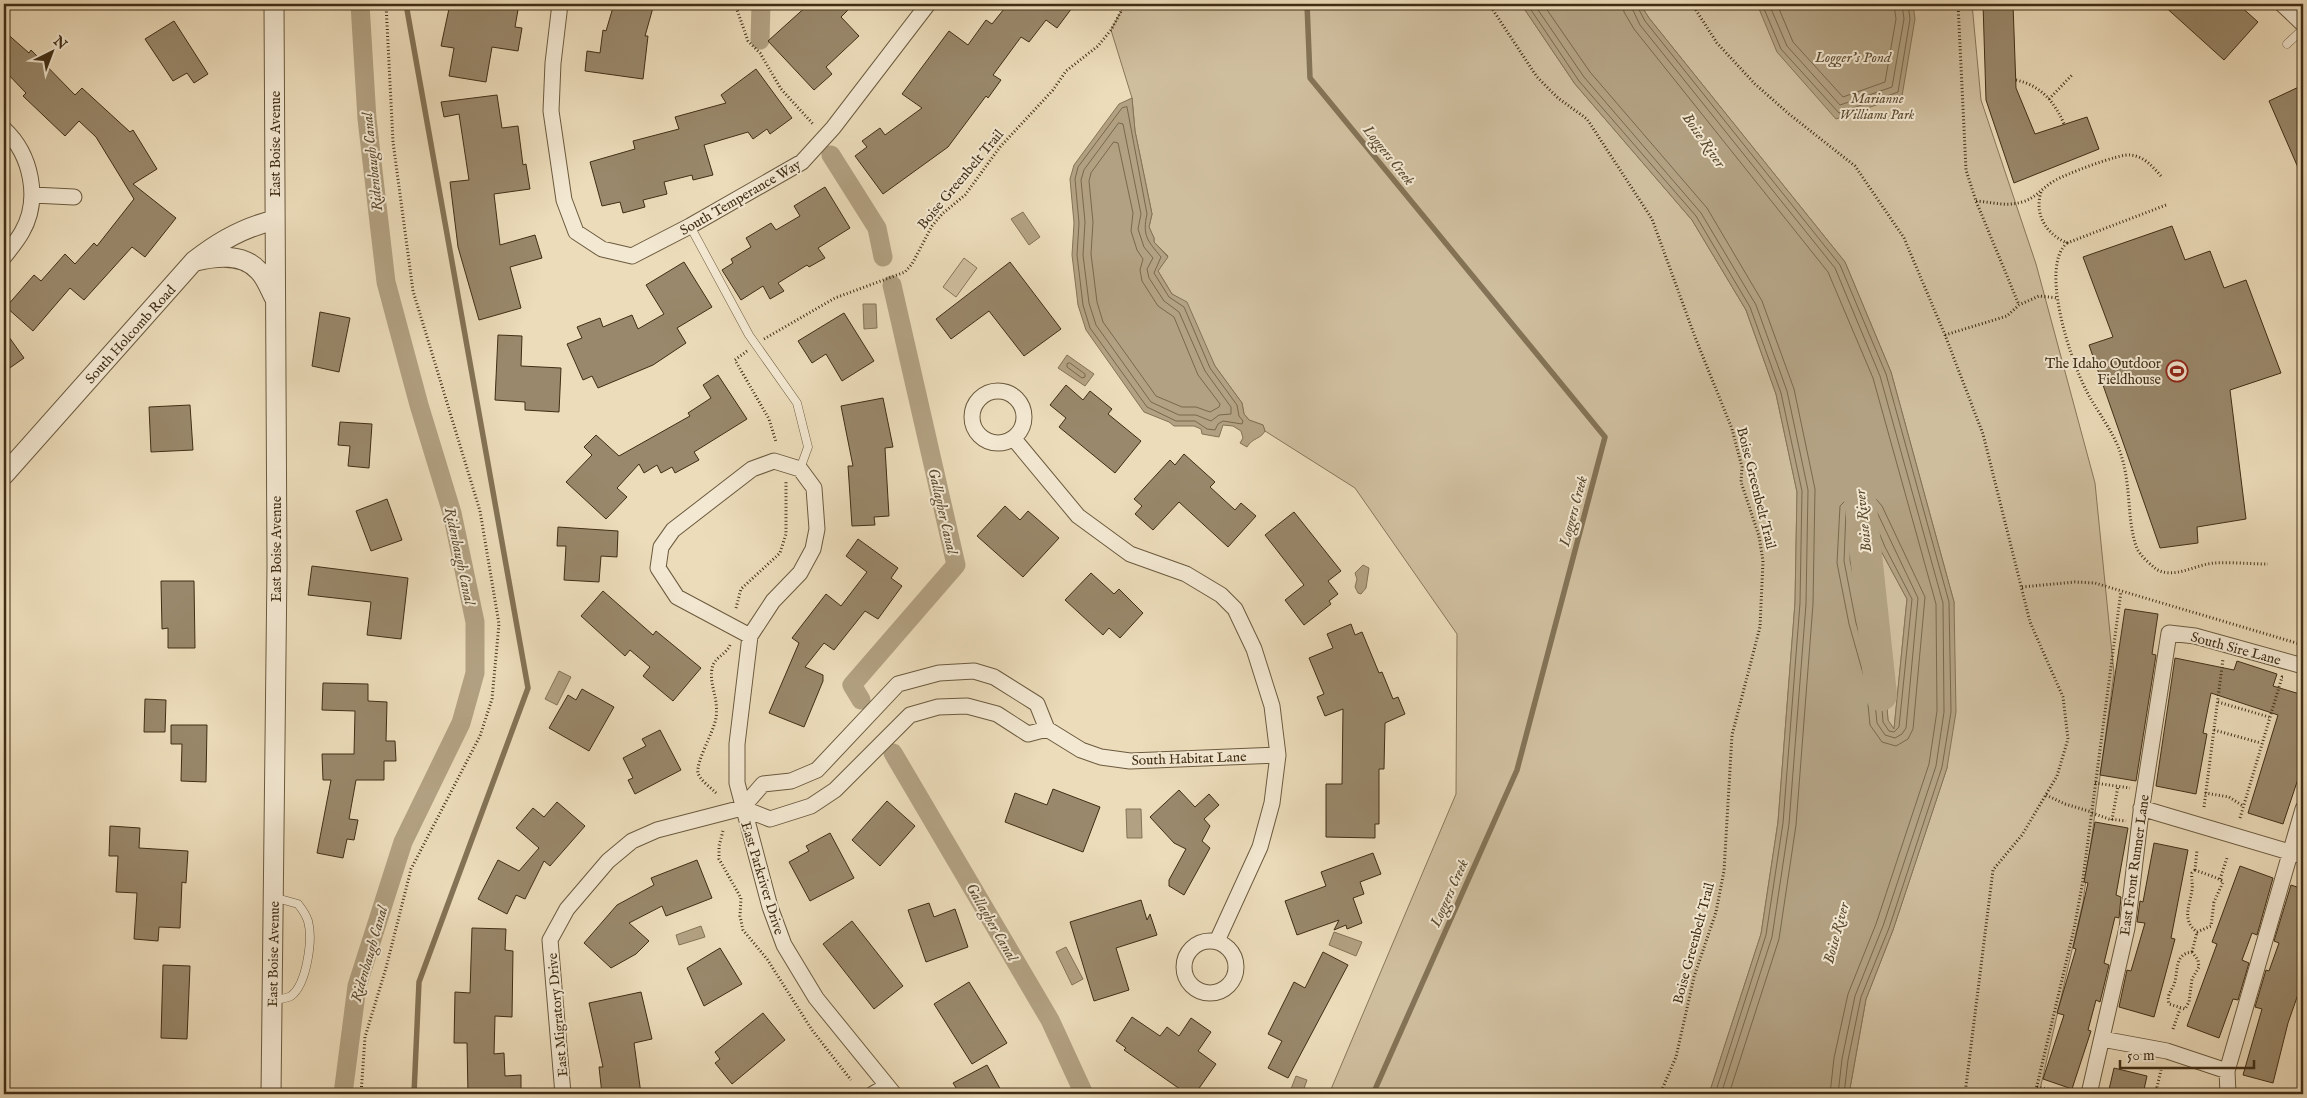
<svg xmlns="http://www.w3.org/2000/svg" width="2307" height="1098" viewBox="0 0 2307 1098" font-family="'IM FELL English',serif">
<rect width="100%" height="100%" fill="#ecdcba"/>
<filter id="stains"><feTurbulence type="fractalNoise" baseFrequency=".004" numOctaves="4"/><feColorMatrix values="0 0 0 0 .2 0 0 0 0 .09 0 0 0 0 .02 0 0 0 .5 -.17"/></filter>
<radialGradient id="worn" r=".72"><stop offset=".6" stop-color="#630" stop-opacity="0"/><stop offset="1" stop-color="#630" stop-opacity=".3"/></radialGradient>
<path fill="#cfbe9e" stroke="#88765a" d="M1125 4H1521L1575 84 1692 220 1746 310 1776 394 1797 492 1795 603 1778 822 1761 934 1709 1094H1329L1456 794 1457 634 1355 488 1265 431 1263 425 1249 420 1244 414 1242 403 1215 366 1182 300 1172 294 1158 271 1168 256 1154 242V238L1149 227 1152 214 1135 131 1132 98 1111 30Z
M1640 4H1972L1981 100 2036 264 2095 483 2114 673 2083 902 2039 1094H1849L1866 999 1893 930 1947 768 1954 602 1891 372 1845 262 1649 18Z
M964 258 977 268 956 297 943 287Z
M1858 512 1866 515 1880 549 1907 599 1894 729 1888 721 1885 680 1867 620 1855 559Z"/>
<path fill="#b2a182" stroke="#847356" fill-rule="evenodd" d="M1521 4H1640L1649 18 1845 262 1891 372 1954 602 1956 712 1947 768 1893 930 1866 999 1849 1094H1709L1761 934 1778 822 1795 603 1797 492 1776 394 1746 310 1692 220 1575 84ZM1858 512 1866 515 1880 549 1907 599 1894 729 1888 720 1885 680 1867 620 1855 559Z
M1757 4H1913L1915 19 1902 96 1836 119 1777 52Z
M1132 98 1135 131 1152 214 1149 227 1154 238V242L1168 257 1158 271 1172 294 1187 302 1215 366 1242 403 1244 414 1249 420 1263 425 1265 431C1261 439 1252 438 1247 447L1240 443 1243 438 1241 431 1233 426 1223 425 1219 437 1202 434 1201 429 1194 426H1174L1169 422 1144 412 1086 330 1078 305 1072 255 1074 223 1070 179 1074 165 1119 104Z
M1023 212 1040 237 1029 245 1011 219Z
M863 304H876L877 328 864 329Z
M1067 355 1094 374 1085 386 1058 368Z
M1363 565 1369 568 1366 588 1361 594 1358 593 1355 587 1357 579 1355 573Z
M559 671 571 677 557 705 545 699Z
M1126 809H1141L1142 838H1127Z
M701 926 705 937 679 945 676 935Z
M1334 932 1362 942 1356 956 1329 945Z
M1066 947 1083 979 1072 985 1056 952Z
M1296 1076 1307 1080 1302 1094H1289Z"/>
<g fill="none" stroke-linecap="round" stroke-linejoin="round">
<path stroke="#79684c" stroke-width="1" d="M1527 4 1579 81 1696 216 1750 307 1781 393 1802 491 1800 603 1783 823 1766 935 1715 1094
M1534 4 1584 77 1701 213 1756 305 1787 391 1808 490 1806 604 1789 824 1772 937 1721 1094
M1543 4 1590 72 1707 208 1762 301 1794 389 1815 489 1813 604 1796 825 1779 939 1729 1094
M1623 4 1624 12 1634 29 1828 272 1873 378 1936 604 1937 711 1929 764 1876 924 1848 994 1834 1058 1830 1094
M1630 4 1640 25 1835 268 1880 376 1943 603 1944 712 1936 766 1883 926 1855 996 1842 1059 1838 1094
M1636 4 1645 21 1840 265 1886 374 1949 602 1951 712 1942 767 1889 928 1861 997 1848 1060 1844 1094
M1762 4 1781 49 1839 113 1898 92 1910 19 1908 4
M1769 4 1787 46 1840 105 1892 87 1904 19 1902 4
M1777 4 1793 42 1843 97 1885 82 1896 19 1894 4
M1127 107 1147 214C1142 236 1148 241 1161 257L1154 273 1169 297 1184 307 1210 368 1237 405 1239 416 1243 421 1242 424 1223 421 1218 424 1215 430 1207 429 1195 421H1176L1147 407 1090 328 1083 305 1077 255 1079 223 1075 179 1078 167 1122 108Z
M1119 123 1123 124 1141 214 1138 229 1144 247 1153 258 1147 269 1149 278 1164 301 1179 312 1205 371 1231 407V414L1219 415 1211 421 1196 415H1179L1151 402 1096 325 1089 303 1083 255 1085 222 1081 180 1084 170Z
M1114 142 1118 143 1133 213 1131 231 1137 250 1143 259 1140 270 1142 281 1158 306 1174 317 1198 375 1220 404 1219 407 1210 412 1196 407H1182L1156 396 1103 322 1097 302 1091 254 1093 222 1089 181 1091 173Z
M1070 363 1085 374V377L1082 378 1067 367V364Z
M1864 494 1876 499 1882 506 1925 597 1913 729 1908 739 1896 746 1882 742 1870 725 1866 684 1849 624 1837 563 1840 506 1851 495Z
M1856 501 1870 504 1876 510 1918 598 1906 728 1902 734 1895 738 1885 735 1877 723 1873 682 1856 623 1844 561 1846 511 1850 505Z
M1858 507 1871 513 1885 547 1912 599 1899 727 1894 732 1889 731 1883 722 1880 681 1862 621 1850 560 1852 513Z"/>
<path stroke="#847356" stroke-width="5.5" d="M406 4 528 688 419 982 414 1094
M1307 4 1310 78 1605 437 1517 770 1373 1094"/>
<path stroke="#b2a182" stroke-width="19" d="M760 40 761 4
M831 155 877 228 883 257
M861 700 852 685 956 565 892 285
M893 753 1050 1020 1084 1094
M343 1094 357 986 403 842 461 723 475 673V622L452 513 419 405 386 282 367 119 360 4"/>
<path stroke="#b2a182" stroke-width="32" d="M1857 470 1881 695"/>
</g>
<path fill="#99886b" stroke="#402e15" d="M450 4H519L515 27 522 28 518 51 492 47 486 82 449 76 454 48 441 46Z
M614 4H654L645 36H648L643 79 585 71 587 51 600 53 603 30 606 31Z
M809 4H854L841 17 859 36 826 67 832 74 814 90 768 41Z
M1008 4H1075L1057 28 1046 20 1029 42 1021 37 993 75 1001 80 988 98 986 96 948 147 883 194 855 156 867 147 862 141 880 128 885 135 922 108 902 94 949 31 968 45 986 20 992 24Z
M1983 4H2013L2016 88 2035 134 2087 117 2099 149 2014 183 1986 100Z
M2162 4H2238L2258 22 2224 60Z
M174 21 208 74 194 83 187 73 173 81 145 39Z
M4 31 29 53 31 50 75 95 82 88 130 132 133 130 157 169 133 184 176 218 145 257 132 247 84 300 70 288 33 331 6 307 34 275 41 281 65 254 75 264 94 243 97 246 134 199 96 137 79 121 65 136 23 96 26 93 4 70Z
M756 69 792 118 770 134 767 129 753 139 748 132 704 145 713 175 693 180 692 175 664 182 667 194 643 200 645 207 623 213 620 202 602 206 590 162 635 149 633 141 679 129 675 117 726 103 721 95Z
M2303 85V179L2269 101Z
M497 95 502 128 518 126 523 165 526 164 530 189 494 194 500 245 535 235 542 258 510 267 521 308 479 320 458 247 450 182 469 180 459 114 444 117 441 102Z
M825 187 850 228 818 248 825 258 809 267 807 265 778 283 784 291 770 299 763 286 741 300 722 270 733 263 731 259 751 247 746 238 771 223 776 230 800 216 794 206Z
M2172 226 2185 260 2210 251 2224 288 2246 280 2281 373 2230 390 2246 519 2197 527 2198 543 2160 548 2089 345 2113 337 2083 257Z
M684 262 712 307 677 328 686 343 653 365 598 388 592 376 583 380 567 344 582 338 577 327 600 318 603 327 632 315 638 329 664 314 646 285Z
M1010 262 1061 329 1024 356 989 311 951 339 936 319Z
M320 312 350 318 339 372 312 366Z
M844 313 874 361 842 381 826 354 812 363 798 341Z
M4 330 24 358 4 372Z
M498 335 522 336 521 366 561 368 559 412 525 410V402L495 400Z
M718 375 747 419 694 452 699 460 675 473 672 467 661 473 657 465 644 473 639 464 617 488 627 497 606 519 566 482 592 455 584 447 596 435 619 456 690 416 688 413 711 398 703 385Z
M1066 385 1083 400 1090 391 1112 409 1108 414 1141 441 1115 473 1059 427 1066 418 1050 405Z
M883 398 893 447 885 448 889 516 874 517 875 525 852 526 848 466H853L841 406Z
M190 405 193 450 151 452 149 407Z
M340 422 372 424 369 468 348 466 350 446 338 445Z
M1184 454 1215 482 1210 487 1235 510 1241 503 1256 516 1228 547 1179 502 1153 530 1135 514 1142 506 1134 499 1170 460 1175 465Z
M387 499 402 540 371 551 356 511Z
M1005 506 1020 520 1028 511 1059 538 1023 577 977 536Z
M1294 512 1341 571 1328 581 1338 594 1329 601 1331 604 1304 625 1285 600 1304 585 1265 535Z
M558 527 618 531 617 557 601 556 599 582 564 580 566 546H557Z
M858 539 898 568 891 578 902 586 878 619 865 611 834 650 824 643 805 667 823 675V681L804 727 769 713 799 643 792 638 826 594 841 606 867 572 846 556Z
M312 566 408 578 401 639 367 635 371 602 308 595Z
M1091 573 1114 594 1119 589 1143 613 1120 638 1109 628 1103 635 1065 600Z
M161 581H194L195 648H168V628L162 629Z
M603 591 653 635 656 631 701 668 673 701 643 676 650 667 630 650 625 656 581 616Z
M2125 609 2158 614 2152 654 2156 655 2136 781 2100 775Z
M1351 624 1355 635 1362 632 1379 673 1382 672 1393 699 1398 697 1405 714 1385 723 1384 769H1379V824H1375V838L1326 837V784H1342L1343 709 1325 716 1317 697 1324 694 1309 658 1333 648 1327 634Z
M2175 658 2234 670 2237 661 2277 674 2273 686 2303 695V764L2283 824 2248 813 2278 715 2211 693 2203 733 2207 734 2196 794 2156 786Z
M323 683 368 684V701L387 702 386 741H395L396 761H384V780H356L349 819 358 820 354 840 347 839 343 858 317 853 331 780H323L322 754H354L355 711 322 710Z
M582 689 614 707 589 751 549 728 568 695 576 700Z
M145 699 166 700 165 732H144Z
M171 725H207L206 782 181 781 182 744H171Z
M660 730 681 770 635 794 628 780 633 778 623 758 646 746 642 739Z
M1053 789 1100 807 1083 852 1005 822 1015 793 1047 805Z
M1179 790 1195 807 1209 794 1219 805 1204 819 1210 826 1202 841 1210 848 1184 895 1169 886V880L1186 849 1174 843 1150 817Z
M887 801 915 826 880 866 852 840Z
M557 802 585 826 550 866 544 861 525 899 516 895 507 914 478 899 498 860 519 871 539 848 516 828 533 808 544 817Z
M2095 822 2128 828 2116 895 2121 897 2119 918 2115 917 2104 963 2109 965 2100 1002 2096 1000 2088 1030 2091 1031 2072 1089 2043 1079 2064 1015 2057 1013 2076 949 2073 948 2088 883 2084 882Z
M110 826 140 828 139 848 188 851 186 883 182 882 180 928 159 927 158 941 134 939 137 893 116 892 118 856H109Z
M830 833 854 878 810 901 789 862 809 851 806 846Z
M2154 843 2188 850 2171 938 2175 939 2154 1017 2119 1007 2127 970 2131 971 2145 923 2137 922 2140 901 2143 902Z
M1373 853 1381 874 1360 882 1364 894 1353 898 1362 923 1347 929 1346 925 1334 930 1339 920 1297 935 1285 901 1326 886 1321 872Z
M697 860 712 898 666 916 662 906 629 923 649 941 636 954 611 968 584 943 617 905 654 885 651 878Z
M2240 866 2273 878 2257 935 2252 933 2242 960 2249 963 2238 1000 2233 999 2219 1038 2187 1026 2217 944 2212 942Z
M2291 885 2303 889V980L2288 1023 2273 1083 2243 1075 2262 1009 2255 1007 2266 970 2269 971 2279 943 2274 941Z
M1141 900 1147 920 1150 914 1157 935 1116 948 1129 990 1094 1001 1070 922Z
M929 903 934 917 955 909 968 947 926 962 908 910Z
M852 921 903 986 874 1009 823 944Z
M472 928 506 929 505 950 513 951 512 1017 495 1016 494 1054 504 1053 505 1076 521 1075V1094H468L467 1043H454L455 992 470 993Z
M720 948 742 984 704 1006 687 968Z
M1323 952 1348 965 1288 1078 1268 1068 1282 1041 1268 1034 1294 982 1305 988Z
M163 965 190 966 187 1039 161 1038Z
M969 982 1007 1043 972 1064 934 1004Z
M641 992 652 1039 634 1043 641 1094H602L599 1067H603L589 1003Z
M763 1013 785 1040 732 1084 715 1063 720 1059 715 1052Z
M1132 1017 1160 1036 1167 1027 1179 1036 1191 1018 1211 1032 1198 1051 1216 1064 1195 1094H1187L1124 1050 1126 1048 1116 1041Z
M987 1065 1003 1094H960L953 1083Z
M2114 1068 2147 1076 2143 1094H2108Z"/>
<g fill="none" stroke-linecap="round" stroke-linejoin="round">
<g stroke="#6b5a3e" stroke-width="9">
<path id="service" d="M2287 44 2303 29
M690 226 749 335 797 403 808 447 800 469
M272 1000C278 999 286 999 291 996 307 984 313 939 308 921 306 915 302 909 298 904L273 897"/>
</g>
<g stroke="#6b5a3e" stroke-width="17">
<path id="minor" d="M560 4 553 63 551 111 564 200 576 232 602 249 632 256 690 226 802 162 833 128 928 4
M2282 4 2303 24
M4 129C31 154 41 199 22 232 17 241 10 249 4 257
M33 195 74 197
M972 417a26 26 0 1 1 52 0a26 26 0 1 1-52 0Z
M1014 439 1078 516 1130 554 1186 574 1221 595 1235 609 1254 649 1272 706 1278 755 1272 803 1260 847 1217 941
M750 636 677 597 658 568 661 547 673 530 752 469 774 461 800 469 814 488 817 529 813 549 800 573 773 601 750 636 737 744V783L770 907 784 945 816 998 894 1094
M974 671 994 677 1037 704 1047 729 1028 734 997 714 967 706 938 707 910 715 835 790 811 806 770 819 742 808 763 784 791 781 817 770 898 684 939 673Z
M1047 729 1081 750 1101 757 1130 761 1278 755
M2141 808 2303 856
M1184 967a26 26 0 1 1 52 0a26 26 0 1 1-52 0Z
M2102 1039 2167 1051 2227 1071
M563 1094 550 940 567 909 608 861 632 841 657 830 742 808
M873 1094 887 1086
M2089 1094 2127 928 2141 812 2169 633 2195 636 2303 666
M2228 1094 2227 1071 2303 809"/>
</g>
<g stroke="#6b5a3e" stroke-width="21">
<path id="tertiary" d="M196 261C217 256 243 253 259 271 266 278 270 290 275 299
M4 475 194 261C219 241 244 227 275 220
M271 1094 277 567 274 4"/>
</g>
<path stroke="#402e15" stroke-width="3" stroke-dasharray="1 2.5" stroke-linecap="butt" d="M735 4 748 41 760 53 781 89 814 125
M1489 4 1537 77 1558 98 1587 119 1652 219 1695 337 1732 429 1742 467 1741 482 1759 536 1763 561 1760 627 1732 735 1724 871 1716 912 1694 977 1676 1057 1660 1094
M1692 4 1717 43 1755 84 1789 114 1855 166 1904 238 1945 335 1983 434 2030 622 2063 697 2068 739 2057 776 2022 835 1993 870 1965 1094
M1958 4 1966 170 1976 201 2019 305
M2016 80C2040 85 2055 102 2064 124
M2049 99 2073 74
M2041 192C2034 214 2046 234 2067 243 2039 267 2071 361 2086 390 2096 410 2111 428 2119 449 2132 483 2126 515 2136 546 2139 555 2149 563 2156 569 2174 580 2196 564 2215 563 2232 562 2250 564 2268 564
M1976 201C1992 202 2006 207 2022 202 2036 198 2042 188 2054 181 2063 175 2121 153 2130 155 2144 156 2153 167 2161 176
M2067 243 2166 205
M1945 335 2007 316 2019 305 2039 296 2058 298
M764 339 835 298 905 272 912 264 932 226 942 214 965 195 1000 147 1053 90 1066 71 1098 46 1111 30 1125 4
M747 351 735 360 769 419 776 442
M2022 587 2075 582 2095 583 2303 645
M736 608 741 589 780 553 786 534V482
M2218 702 2269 717
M2214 730 2261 743
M2095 783 2130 788
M716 793C710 787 700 780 698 773 696 761 713 734 716 718 719 698 709 685 712 669 713 658 726 655 730 645
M2205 793 2229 797 2243 806
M2046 795 2065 804 2092 812
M2204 807 2223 659
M2092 813 2109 819 2126 821
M2240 818 2282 677H2284
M2112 820 2118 786
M723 831 719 846V859L741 898 740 916 743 930 767 959 812 1030 851 1080
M2195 870C2202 873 2220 878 2223 882L2214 902 2211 926 2197 932C2181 920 2190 905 2192 890 2193 884 2191 879 2192 873Z
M2195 870 2197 850
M2220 879 2227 858
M2192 952 2198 960 2199 967 2192 979 2189 1002 2185 1009 2169 1004C2166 994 2173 990 2175 981 2178 969 2175 954 2192 952Z
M2192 952 2197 932
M2173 1029 2180 1009
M2037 1087 2072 1094
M361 1094 365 1037 386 968 411 869 480 736 492 699 499 624 480 511 413 291 393 142 386 4
M2035 1094 2074 929 2082 886 2121 591
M2160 1094 2157 1087 2161 1070"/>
<use href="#service" stroke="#f3e8d2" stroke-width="8"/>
<use href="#minor" stroke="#f3e8d2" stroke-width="15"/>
<use href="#tertiary" stroke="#f3e8d2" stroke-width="19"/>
</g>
<defs>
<g id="stadium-ring" transform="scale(1.125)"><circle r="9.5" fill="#f3e8d2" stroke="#8f2418" stroke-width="1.5"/><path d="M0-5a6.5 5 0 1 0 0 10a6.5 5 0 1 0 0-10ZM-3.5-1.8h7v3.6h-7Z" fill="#8f2418"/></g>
</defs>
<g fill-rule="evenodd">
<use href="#stadium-ring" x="2177" y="371"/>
</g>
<g text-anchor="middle" stroke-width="4" stroke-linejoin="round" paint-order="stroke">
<g font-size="14" font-style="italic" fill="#5d4b30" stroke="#f3e8d2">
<text x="1877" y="103">Marianne<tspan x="1877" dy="16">Williams Park</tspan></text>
</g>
<g font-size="14" fill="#402e15" stroke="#f3e8d2">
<text transform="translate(275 144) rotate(-90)" y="5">East Boise Avenue</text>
<text transform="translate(960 179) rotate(-50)" y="5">Boise Greenbelt Trail</text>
<text transform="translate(740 197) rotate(-30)" y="5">South Temperance Way</text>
<text transform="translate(130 334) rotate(-48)" y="5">South Holcomb Road</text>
<text transform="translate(1757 488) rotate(76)" y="5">Boise Greenbelt Trail</text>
<text transform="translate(276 549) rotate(-90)" y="5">East Boise Avenue</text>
<text transform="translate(2236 648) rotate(15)" y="5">South Sire Lane</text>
<text transform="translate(1189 758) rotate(-2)" y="5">South Habitat Lane</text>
<text transform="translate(2134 865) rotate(-82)" y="5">East Front Runner Lane</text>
<text transform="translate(763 878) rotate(73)" y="5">East Parkriver Drive</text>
<text transform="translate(1693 943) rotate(-75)" y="5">Boise Greenbelt Trail</text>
<text transform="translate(273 954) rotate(-89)" y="5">East Boise Avenue</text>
<text transform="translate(557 1015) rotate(-95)" y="5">East Migratory Drive</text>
</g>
<g font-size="14" fill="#402e15" stroke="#f3e8d2" text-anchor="end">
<text x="2161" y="368">The Idaho Outdoor<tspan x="2161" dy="16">Fieldhouse</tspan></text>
</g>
<g font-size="15" font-style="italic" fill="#5c4b30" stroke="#f3e8d2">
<text x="1853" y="62">Logger's Pond</text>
<text transform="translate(1704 140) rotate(55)" y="5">Boise River</text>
<text transform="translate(1389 155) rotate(51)" y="5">Loggers Creek</text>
<text transform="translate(372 162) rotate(-96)" y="5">Ridenbaugh Canal</text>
<text transform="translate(943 511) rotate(77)" y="5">Gallagher Canal</text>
<text transform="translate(1573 511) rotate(-75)" y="5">Loggers Creek</text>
<text transform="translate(1863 521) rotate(-96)" y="5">Boise River</text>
<text transform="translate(460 556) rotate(78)" y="5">Ridenbaugh Canal</text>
<text transform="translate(1449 893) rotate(-66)" y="5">Loggers Creek</text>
<text transform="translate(992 922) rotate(60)" y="5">Gallagher Canal</text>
<text transform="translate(1836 933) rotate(-75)" y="5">Boise River</text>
<text transform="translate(369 954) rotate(-74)" y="5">Ridenbaugh Canal</text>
</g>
</g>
<rect width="2307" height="1098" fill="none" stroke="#ecdcba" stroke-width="20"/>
<rect x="5" y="5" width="2297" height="1088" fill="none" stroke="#402e15" stroke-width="2.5"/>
<rect x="10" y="10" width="2287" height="1078" fill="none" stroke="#402e15"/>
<g transform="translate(52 52) rotate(42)" stroke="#f3e8d2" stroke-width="4" paint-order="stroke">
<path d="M0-4L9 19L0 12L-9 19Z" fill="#402e15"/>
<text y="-8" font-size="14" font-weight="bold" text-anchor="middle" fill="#402e15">N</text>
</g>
<path d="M2120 1060v8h134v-8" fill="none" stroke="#402e15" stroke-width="2.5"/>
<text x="2127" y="1060" font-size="15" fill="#402e15" stroke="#f3e8d2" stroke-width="4" paint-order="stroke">50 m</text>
<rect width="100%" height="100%" filter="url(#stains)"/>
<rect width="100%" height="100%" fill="url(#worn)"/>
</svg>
